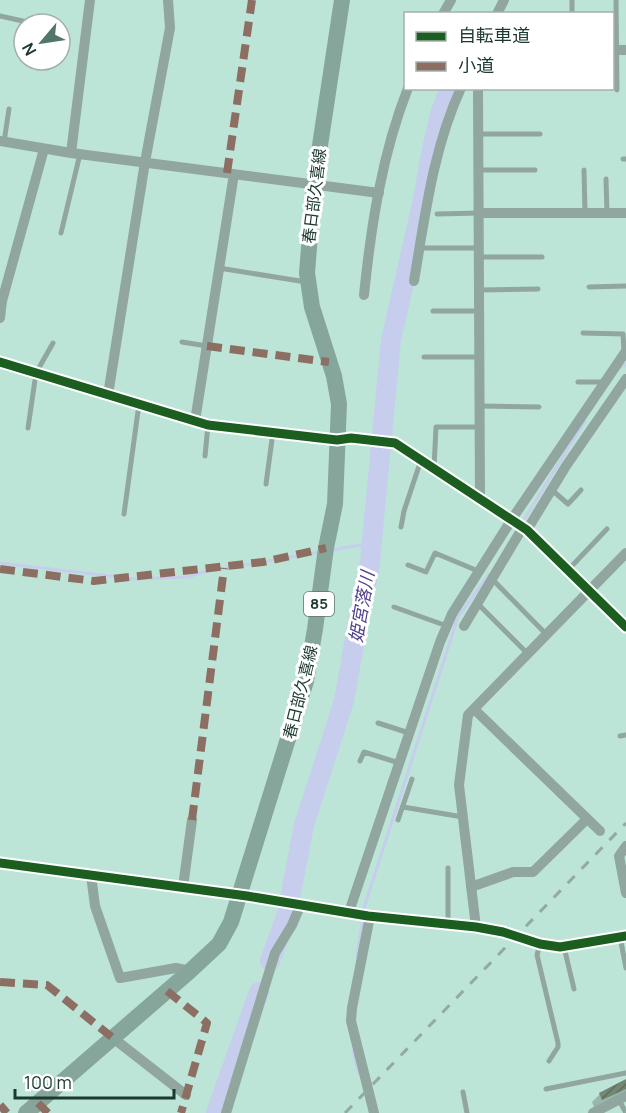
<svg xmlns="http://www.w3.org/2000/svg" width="626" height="1113" viewBox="0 0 626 1113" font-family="Manrope,'Noto Sans JP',sans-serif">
<defs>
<pattern id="building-hatch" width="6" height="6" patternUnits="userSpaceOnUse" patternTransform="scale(1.5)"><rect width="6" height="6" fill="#738671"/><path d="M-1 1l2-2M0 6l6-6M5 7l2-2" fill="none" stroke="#5e6f5d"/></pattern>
</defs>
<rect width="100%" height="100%" fill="#bde5d7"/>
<path fill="#0003" d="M626 1083V1091L594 1107 592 1102 600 1094Z"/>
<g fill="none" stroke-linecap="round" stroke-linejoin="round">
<path stroke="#c6cded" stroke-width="3" d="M620 368 626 364
M522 523 585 421
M332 550 372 543
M0 563 136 579 188 577 203 572 320 552
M363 911 458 617 489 574
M357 956 363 918
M353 1051 359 1074"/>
<path stroke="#c6cded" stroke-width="20" d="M270 961 287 914 304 825 344 701 360 610 369 572 391 340 422 204 432 149 440 114 450 88
M216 1113 259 992"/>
</g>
<path fill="url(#building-hatch)" d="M626 1079V1089L602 1100 599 1093Z"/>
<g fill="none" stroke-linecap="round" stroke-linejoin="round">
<path stroke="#90a69e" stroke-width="5" d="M616 0 617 90
M572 1V14
M0 16 36 24
M479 134H540
M4 142 9 109
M623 159H626
M480 170H535
M584 170 585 213
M606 179 607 213
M437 214 480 213
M61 233 80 154
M420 248H478
M480 257H542
M219 268 306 282
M589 287 626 286
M480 290 538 289
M433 311H479
M583 333 623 334 624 351
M182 342 207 346
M424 357H480
M578 382H604
M480 406 539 407
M28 428 36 373 53 343
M205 456 208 425
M434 468 436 427H480
M266 484 273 432
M552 490 568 504 581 490
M124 514 139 404
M401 527 404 511 421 460
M408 565 426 572 435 553 478 571
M568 570 607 529
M492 579 546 634
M477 603 527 653
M394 607 447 626
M378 723 409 733
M620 736 626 735
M360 761 364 752 399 763
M403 807 463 817
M398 820 412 779
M448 868V923
M620 937 626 968
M540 944 537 955 558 1043V1047L549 1061
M564 947 574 989
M546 1089 626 1073
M463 1092 467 1113
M619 1100 626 1113"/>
<path stroke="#90a69e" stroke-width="10" d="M443 14 451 0
M497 14 504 0
M612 50H626
M478 88 480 498
M0 141 71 153 379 193
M71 153 90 0
M480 213H626
M414 281C425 216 433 149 461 88
M364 295C371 226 382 154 408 88
M0 318 2 301 44 149
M0 362 208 425 337 440 351 438 395 443 527 530 626 627
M108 395 145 162 170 28 168 0
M195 421 234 174
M527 530 566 466 626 379
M464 626 523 527
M474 709 600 831
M626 846 619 856 626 893
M0 863 247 896 368 916 476 927 503 932 540 944 560 947 626 936
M91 875 95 906 120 978 176 968 190 971
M183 887 192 820
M471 887 513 872H533L587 819
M349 912 440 642 452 614 512 519 626 351
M370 916 352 1008 351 1021 374 1113
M476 927 459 785 468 715 626 553
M113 1038 186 1095
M226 1113 275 953 292 925 301 904
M593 1113 626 1096"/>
<path stroke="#86a69c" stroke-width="16" d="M26 1113 190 971 219 944 231 922 306 681 315 629 326 548 335 504 339 404 334 376 312 307 307 273 314 185 342 0"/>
<path stroke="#92aaa1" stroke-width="3" stroke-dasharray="10 10" stroke-linecap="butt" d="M345 1113 626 823"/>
<path stroke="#8d6e63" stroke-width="8" stroke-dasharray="15 8" stroke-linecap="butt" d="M227 173 252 0
M207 346 329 362
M0 569 94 581 263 562 326 548
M192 820 224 568
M0 982 47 985 113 1038
M167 991 207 1023 181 1113
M38 1103 48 1113
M0 1105 7 1113"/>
<g stroke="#fff" stroke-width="13">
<path id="cycleway" d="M0 362 208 425 337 440 351 438 395 443 527 530 626 627
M0 863 247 896 368 916 476 927 503 932 540 944 560 947 626 936"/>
</g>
<use href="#cycleway" stroke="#1b5e20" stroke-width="9"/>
</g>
<g text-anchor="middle" stroke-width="6" stroke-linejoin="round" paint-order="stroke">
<rect fill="#fff" stroke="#5f746d" stroke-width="1.5" x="304" y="592" width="30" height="24" rx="4.5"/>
<g font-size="15" font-weight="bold" fill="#1b392f">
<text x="319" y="609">85</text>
</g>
<g font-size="16" fill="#1b392f" stroke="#fff">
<text transform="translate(314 196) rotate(-83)" y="6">春日部久喜線</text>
<text transform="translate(300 692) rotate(-76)" y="6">春日部久喜線</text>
</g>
<g font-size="18" font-style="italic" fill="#54448e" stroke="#fff">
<text transform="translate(362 607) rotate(-80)" y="6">姫宮落川</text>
</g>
</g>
<rect x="404" y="12" width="210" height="78" fill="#ffffff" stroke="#a4b0ac" stroke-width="1.5"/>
<rect x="416" y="32" width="30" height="9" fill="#1b5e20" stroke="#a4b0ac" stroke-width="1.5"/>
<text x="458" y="42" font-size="18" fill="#1b392f">自転車道</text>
<rect x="416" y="62" width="30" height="9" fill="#8d6e63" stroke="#a4b0ac" stroke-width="1.5"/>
<text x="458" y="72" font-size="18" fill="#1b392f">小道</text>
<g transform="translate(42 42) rotate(241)"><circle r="28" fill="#ffffff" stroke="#a4b0ac" stroke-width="1.5"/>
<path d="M0-4.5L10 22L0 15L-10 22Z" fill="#54756a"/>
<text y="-9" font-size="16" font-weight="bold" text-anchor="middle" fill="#1b392f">N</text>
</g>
<path d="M15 1089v9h159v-9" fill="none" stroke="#1b392f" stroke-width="3"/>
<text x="24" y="1089" font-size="18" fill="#1b392f" stroke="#ffffff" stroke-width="4.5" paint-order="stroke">100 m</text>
</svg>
